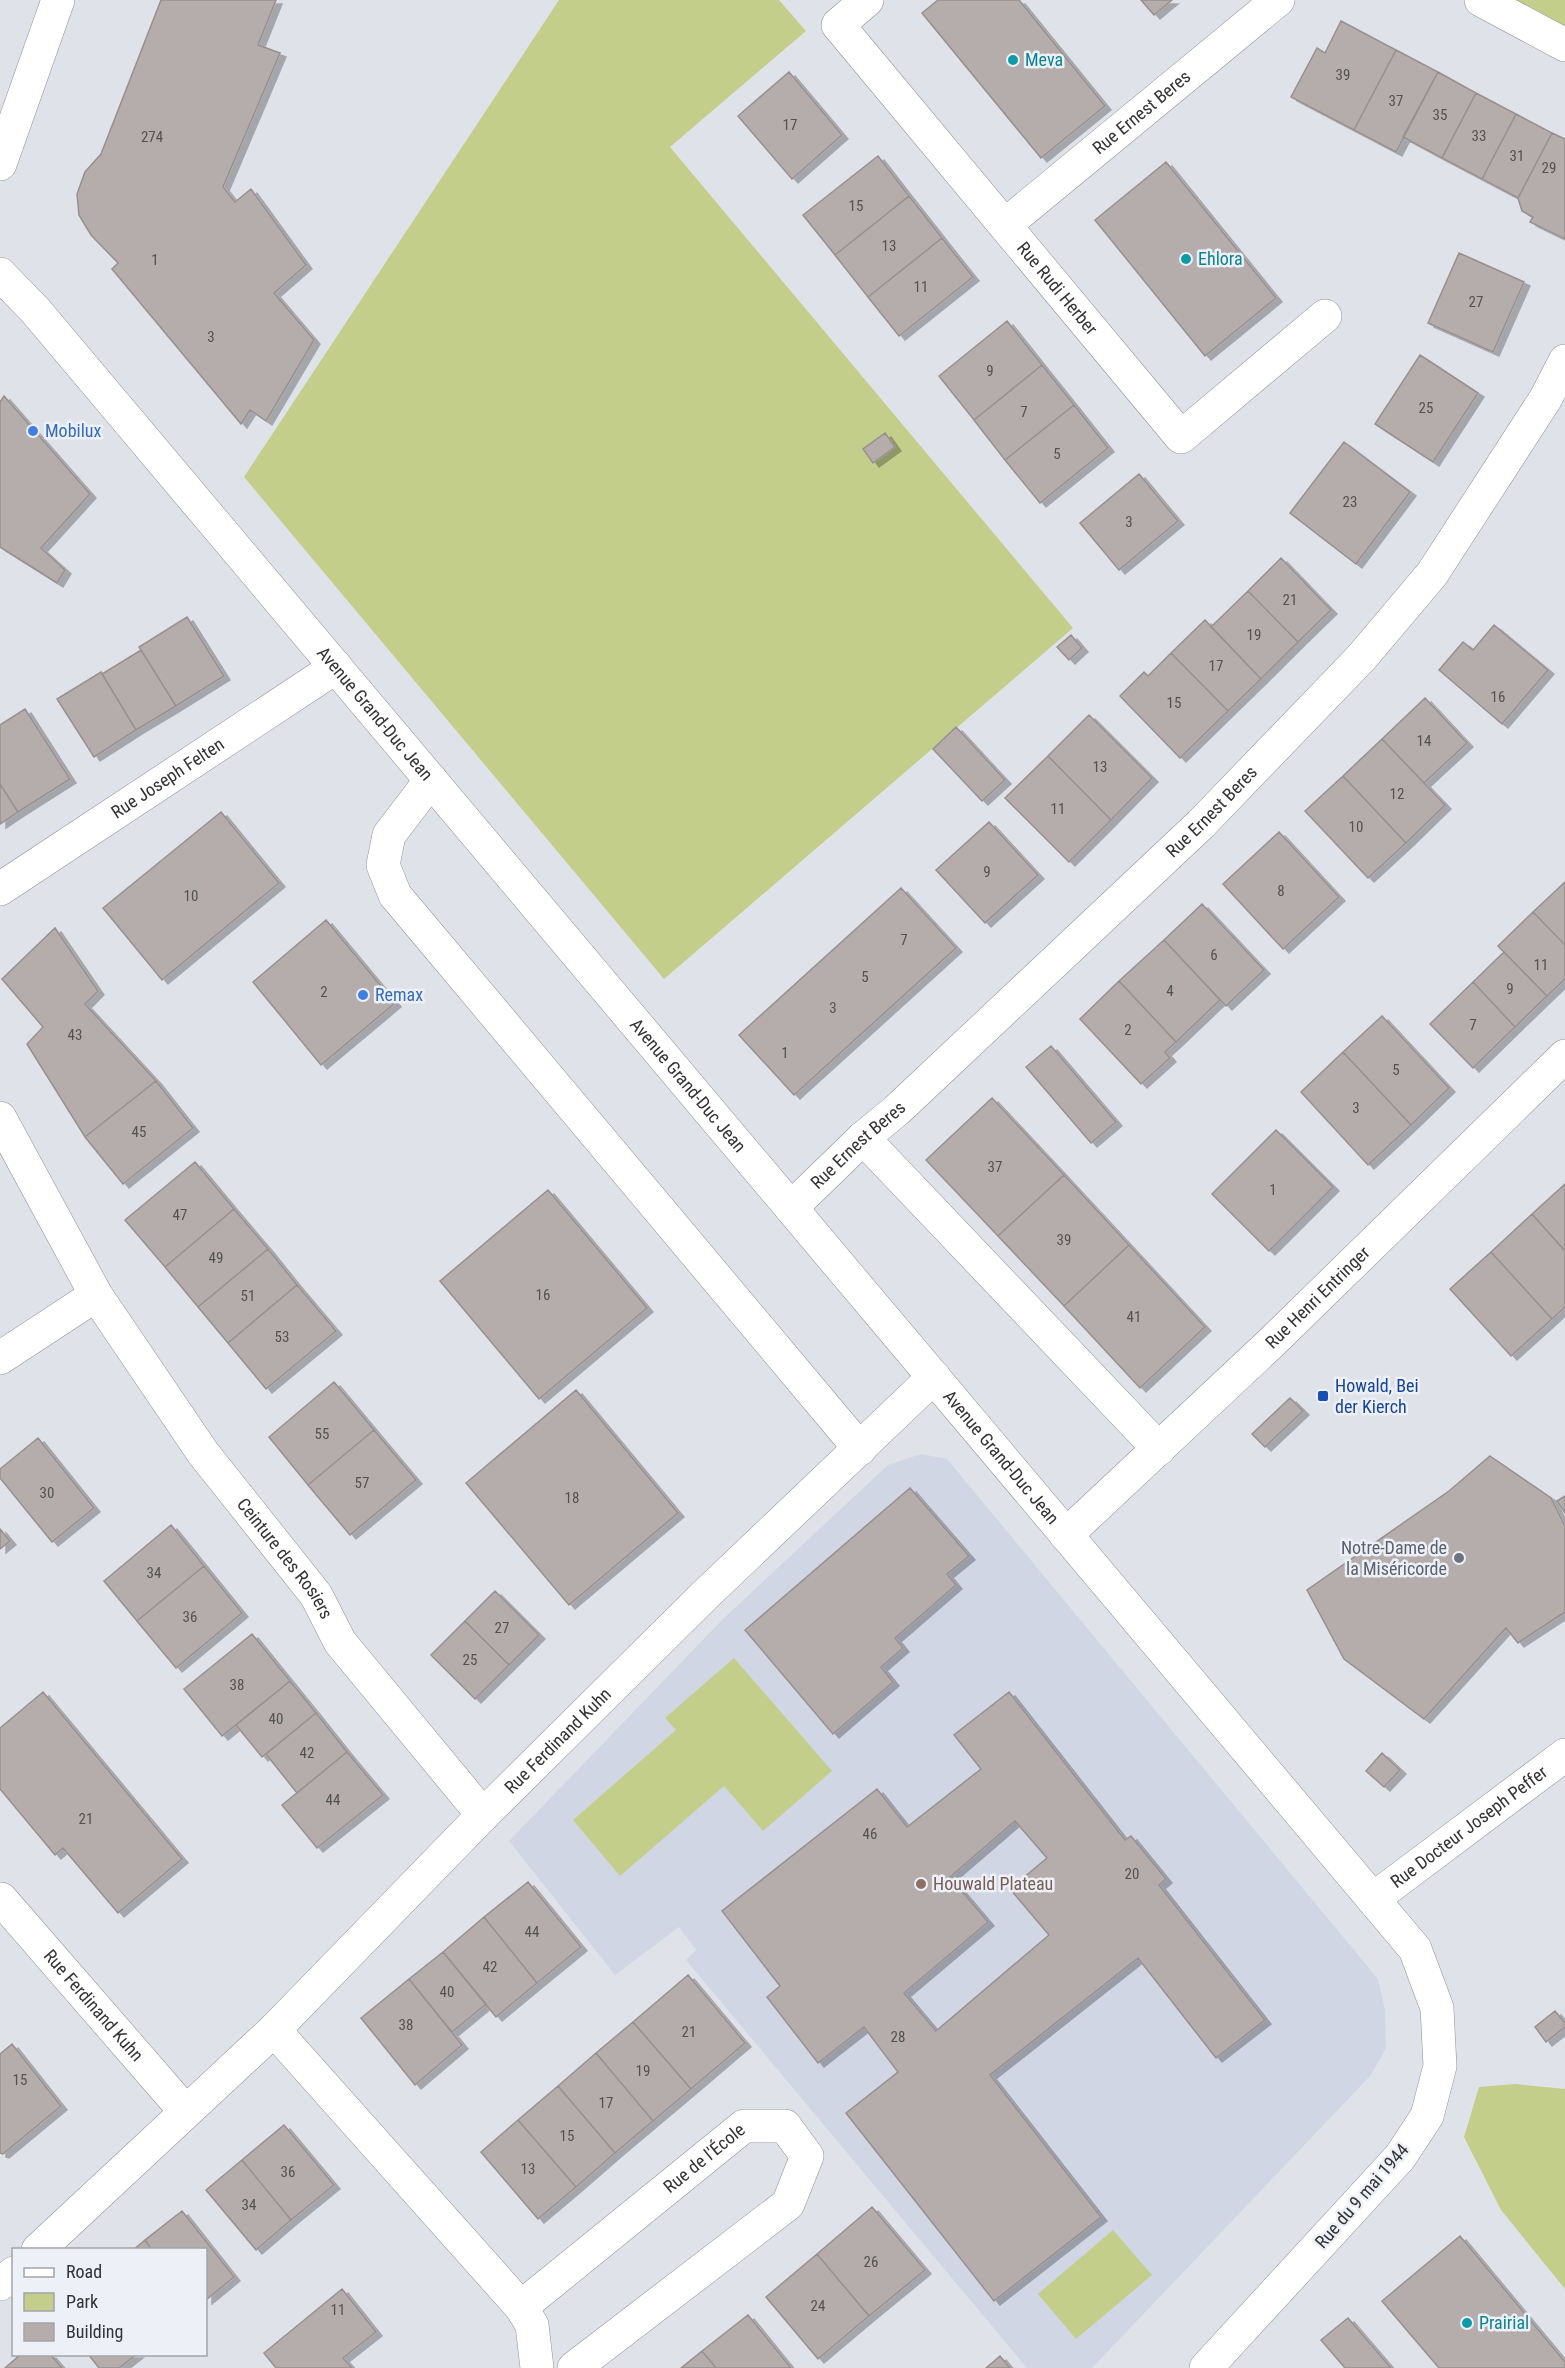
<svg xmlns="http://www.w3.org/2000/svg" width="1565" height="2368" viewBox="0 0 1565 2368" font-family="'Roboto Condensed',sans-serif">
<defs>
<filter id="shadow"><feDropShadow dx="6" dy="4" stdDeviation="0" flood-color="#0004"/></filter>
</defs>
<rect width="100%" height="100%" fill="#e0e2ea"/>
<path fill="#d1d6e4" d="M921 1454 947 1459 1378 1979 1385 2010 1386 2048 1371 2075 1092 2368H1027L686 1960 696 1950 679 1927 615 1975 509 1841 724 1618 888 1465Z"/>
<path fill="#c4ce8b" d="M559 0H779L806 31 670 147 1073 628 664 979 244 477Z
M1513 0H1565V29Z
M734 1658 832 1771 763 1831 724 1786 620 1876 573 1820 676 1730 665 1718Z
M1515 2084 1565 2089V2289L1501 2210 1464 2137 1479 2087Z
M1113 2230 1152 2275 1076 2339 1038 2294Z"/>
<path fill="#b5adab" stroke="#98908e" stroke-width="1.5" fill-rule="evenodd" filter="url(#shadow)" d="M161 0H276L258 45 280 53 223 187 235 202 251 189 306 265 274 293 314 340 266 421 250 410 241 424 112 269 118 263 91 235 79 215 77 194 85 172 101 154Z
M938 0H1019L1105 106 1041 158 922 13Z
M1141 0H1172L1154 15Z
M1341 21 1396 50 1354 130 1291 97 1317 48 1325 53Z
M1396 50 1438 72 1396 152 1354 130Z
M789 72 842 135 792 179 738 116Z
M1438 72 1476 93 1442 158 1403 137Z
M1476 93 1516 114 1482 179 1442 158Z
M1516 114 1552 133 1518 198 1482 179Z
M1552 133 1565 139V239L1530 222 1533 217 1522 211 1518 198Z
M878 156 909 196 835 255 803 215Z
M1166 162 1276 298 1205 356 1095 220Z
M909 196 942 238 868 297 835 255Z
M942 238 973 277 899 336 868 297Z
M1459 253 1524 282 1493 352 1428 323Z
M1007 321 1042 365 974 420 939 376Z
M1420 355 1478 393 1433 462 1375 424Z
M1042 365 1074 405 1005 460 974 420Z
M4 396 90 494 41 548 65 570 57 583 0 547V402Z
M1074 405 1108 448 1040 503 1005 460Z
M885 433 895 447 873 463 863 449Z
M1344 442 1410 492 1356 564 1290 513Z
M1139 474 1178 521 1119 570 1080 523Z
M1281 558 1331 610 1298 642 1248 591Z
M1248 591 1298 642 1261 679 1211 627Z
M187 617 224 676 176 706 139 647Z
M1205 620 1261 679 1228 711 1171 653Z
M1494 625 1548 670 1502 724 1439 670 1463 642 1473 650Z
M1071 635 1082 648 1069 660 1057 647Z
M141 650 176 706 136 730 102 674Z
M1171 653 1228 711 1180 758 1120 696 1144 672 1148 676Z
M101 672 136 730 94 757 57 699Z
M1425 698 1467 743 1424 783 1382 739Z
M25 709 70 779 18 812 0 784V725Z
M1089 715 1152 778 1111 820 1048 756Z
M956 727 1005 780 982 801 933 749Z
M1382 739 1445 805 1406 843 1343 776Z
M1048 756 1111 820 1069 862 1005 798Z
M1343 776 1406 843 1368 878 1305 811Z
M0 784 18 812 0 824Z
M221 812 279 883 162 980 103 908Z
M989 822 1038 875 985 923 936 870Z
M1279 832 1339 897 1283 949 1223 884Z
M1565 882V945L1533 912Z
M901 888 956 948 794 1095 739 1035Z
M1202 904 1264 970 1226 1006 1164 940Z
M1533 912 1565 945V979L1547 996 1498 946Z
M326 920 395 1003 321 1065 253 982Z
M55 928 98 991 85 1004 156 1081 85 1137 27 1044 43 1027 2 979Z
M1164 940 1220 1000 1176 1042 1119 981Z
M1504 952 1547 996 1515 1027 1473 982Z
M1119 981 1176 1042 1165 1052 1170 1058 1141 1084 1080 1019Z
M1473 982 1515 1027 1473 1068 1430 1024Z
M1382 1016 1449 1088 1411 1125 1343 1052Z
M1051 1046 1116 1122 1091 1143 1026 1067Z
M1343 1052 1411 1125 1368 1165 1301 1092Z
M156 1081 193 1128 123 1184 85 1137Z
M992 1098 1064 1175 998 1236 926 1160Z
M1276 1130 1333 1187 1269 1251 1212 1194Z
M195 1162 234 1209 165 1267 125 1220Z
M1064 1175 1129 1245 1064 1306 998 1236Z
M1565 1184V1251L1532 1214Z
M548 1190 647 1308 539 1399 440 1281Z
M234 1209 268 1249 198 1307 165 1267Z
M1532 1214 1565 1251V1307L1552 1319 1491 1252Z
M1129 1245 1205 1327 1140 1388 1064 1306Z
M268 1249 297 1285 228 1343 198 1307Z
M1491 1252 1552 1319 1511 1356 1450 1289Z
M297 1285 336 1331 266 1389 228 1343Z
M334 1382 374 1430 308 1485 269 1437Z
M576 1390 678 1513 569 1605 466 1483Z
M1290 1398 1303 1411 1265 1447 1252 1434Z
M374 1430 416 1480 350 1535 308 1485Z
M38 1438 94 1508 52 1542 0 1478V1469Z
M1490 1456 1551 1498 1565 1526V1612L1518 1643 1506 1628 1424 1719 1344 1659 1307 1590 1449 1491Z
M910 1488 969 1556 947 1574 956 1585 895 1638 903 1648 881 1667 893 1682 833 1734 745 1630Z
M1565 1496V1513L1557 1501Z
M171 1525 204 1566 137 1621 104 1581Z
M0 1529 10 1541 0 1549Z
M204 1566 242 1613 176 1668 137 1621Z
M495 1591 539 1635 509 1665 465 1621Z
M465 1621 509 1665 475 1699 431 1655Z
M252 1634 290 1681 222 1736 184 1689Z
M290 1681 316 1713 262 1757 236 1725Z
M43 1692 182 1859 118 1913 63 1848 55 1855 0 1789V1728Z
M1009 1692 1125 1840 1131 1836 1166 1879 1159 1885 1265 2020 1216 2058 1138 1958 990 2075 1101 2217 994 2301 846 2113 898 2072 864 2027 818 2063 767 1997 780 1986 722 1911 877 1789 907 1827 981 1769 954 1735ZM1015 1821 1047 1858 1010 1889 1049 1935 936 2031 904 1993 988 1922 950 1877Z
M316 1713 347 1752 297 1793 266 1754Z
M347 1752 383 1795 317 1848 282 1805Z
M1382 1753 1400 1770 1384 1787 1366 1771Z
M528 1882 581 1947 537 1983 484 1917Z
M484 1917 537 1983 496 2017 443 1952Z
M443 1952 486 2004 452 2032 409 1979Z
M688 1975 745 2043 691 2089 633 2022Z
M409 1979 462 2045 415 2085 361 2018Z
M1555 2011 1565 2023V2027L1546 2042 1535 2027Z
M633 2022 691 2089 653 2121 596 2053Z
M12 2044 61 2106 3 2154 0 2153V2054Z
M596 2053 653 2121 615 2153 558 2086Z
M558 2086 615 2153 576 2187 518 2120Z
M518 2120 576 2187 538 2219 481 2152Z
M284 2125 334 2185 291 2220 242 2160Z
M242 2160 291 2220 256 2250 206 2190Z
M872 2207 925 2270 869 2316 817 2254Z
M182 2211 234 2277 206 2300V2250H152L145 2240Z
M1460 2236 1565 2362V2368H1439L1382 2301Z
M145 2240 152 2250H133Z
M817 2254 869 2316 818 2359 766 2297Z
M342 2289 376 2332 343 2358 352 2368H276L264 2353Z
M748 2315 791 2368H716L702 2351Z
M1348 2318 1391 2368H1345L1321 2340Z
M702 2351 716 2368H681Z
M21 2354H50L62 2368H5Z
M88 2354H137L119 2368H99Z
M1000 2356 1010 2368H986Z"/>
<g fill="none" stroke-linecap="round" stroke-linejoin="round">
<g stroke="#8e9197" stroke-width="34">
<g id="street">
<path id="s1" d="M867 0 838 25 1181 437 1325 316"/>
<path d="M1481 0 1565 45"/>
<path id="s2" d="M1005 225 1278 0"/>
<path id="s3" d="M0 274 35 310 1415 1949 1437 2008 1440 2066 1427 2116 1400 2157 1206 2368"/>
<path d="M431 780 389 835 383 865 395 895 860 1449"/>
<path id="s4" d="M0 889 336 667"/>
<path id="s5" d="M0 1118 96 1295 203 1453 316 1595 340 1642 483 1815"/>
<path d="M863 1138 1159 1449"/>
<path id="s6" d="M791 1208 863 1138 897 1110 1201 824 1361 658 1432 574 1546 398 1565 361"/>
<path d="M0 1358 96 1295"/>
<path id="s7" d="M1066 1535 1271 1343 1565 1056"/>
<path id="s8" d="M1 1899 185 2111"/>
<path id="s9" d="M1373 1899 1565 1755"/>
<path d="M274 2030 521 2307 532 2325 537 2368"/>
<path id="s10" d="M38 2250 274 2030 483 1815 704 1596 934 1377"/>
<path d="M0 2284 14 2273"/>
<path id="s11" d="M521 2307 744 2126H785L807 2156 788 2204 574 2368"/>
</g>
</g>
<g stroke="#8e9197" stroke-width="34">
<path id="primary" d="M0 164 58 0"/>
</g>
<use href="#street" stroke="#fff" stroke-width="33"/>
<use href="#primary" stroke="#fff" stroke-width="33"/>
</g>
<g fill="#0f9aa8" stroke="#edf0f7" stroke-width="2">
<circle cx="1013" cy="60" r="6"/>
<circle cx="1186" cy="259" r="6"/>
<circle cx="1467" cy="2323" r="6"/>
</g>
<g fill="#3f7fe0" stroke="#edf0f7" stroke-width="2">
<circle cx="33" cy="431" r="6"/>
<circle cx="363" cy="995" r="6"/>
</g>
<rect fill="#1a4fb4" stroke="#edf0f7" stroke-width="2" x="1317" y="1390" width="12" height="12" rx="3"/>
<circle fill="#6b7280" stroke="#edf0f7" stroke-width="2" cx="1459" cy="1558" r="6"/>
<circle fill="#8d6e63" stroke="#edf0f7" stroke-width="2" cx="921" cy="1884" r="6"/>
<g text-anchor="middle" stroke-width="5" stroke-linejoin="round" paint-order="stroke">
<g font-size="15" fill="#535252">
<text x="1343" y="80">39</text>
<text x="1396" y="106">37</text>
<text x="1440" y="120">35</text>
<text x="790" y="130">17</text>
<text x="1479" y="141">33</text>
<text x="152" y="142">274</text>
<text x="1517" y="161">31</text>
<text x="1549" y="173">29</text>
<text x="856" y="211">15</text>
<text x="889" y="251">13</text>
<text x="155" y="265">1</text>
<text x="921" y="292">11</text>
<text x="1476" y="307">27</text>
<text x="211" y="342">3</text>
<text x="990" y="376">9</text>
<text x="1426" y="413">25</text>
<text x="1024" y="417">7</text>
<text x="1057" y="459">5</text>
<text x="1350" y="507">23</text>
<text x="1129" y="527">3</text>
<text x="1290" y="605">21</text>
<text x="1254" y="640">19</text>
<text x="1216" y="671">17</text>
<text x="1498" y="702">16</text>
<text x="1174" y="708">15</text>
<text x="1424" y="746">14</text>
<text x="1100" y="772">13</text>
<text x="1397" y="799">12</text>
<text x="1058" y="814">11</text>
<text x="1356" y="832">10</text>
<text x="987" y="877">9</text>
<text x="1281" y="896">8</text>
<text x="191" y="901">10</text>
<text x="904" y="945">7</text>
<text x="1214" y="960">6</text>
<text x="1541" y="970">11</text>
<text x="865" y="982">5</text>
<text x="1510" y="994">9</text>
<text x="1170" y="996">4</text>
<text x="324" y="997">2</text>
<text x="833" y="1013">3</text>
<text x="1473" y="1030">7</text>
<text x="1128" y="1035">2</text>
<text x="75" y="1040">43</text>
<text x="785" y="1058">1</text>
<text x="1396" y="1075">5</text>
<text x="1356" y="1113">3</text>
<text x="139" y="1137">45</text>
<text x="995" y="1172">37</text>
<text x="1273" y="1195">1</text>
<text x="180" y="1220">47</text>
<text x="1064" y="1245">39</text>
<text x="216" y="1263">49</text>
<text x="543" y="1300">16</text>
<text x="248" y="1301">51</text>
<text x="1134" y="1322">41</text>
<text x="282" y="1342">53</text>
<text x="322" y="1439">55</text>
<text x="362" y="1488">57</text>
<text x="47" y="1498">30</text>
<text x="572" y="1503">18</text>
<text x="154" y="1578">34</text>
<text x="190" y="1622">36</text>
<text x="502" y="1633">27</text>
<text x="470" y="1665">25</text>
<text x="237" y="1690">38</text>
<text x="276" y="1724">40</text>
<text x="307" y="1758">42</text>
<text x="333" y="1805">44</text>
<text x="86" y="1824">21</text>
<text x="870" y="1839">46</text>
<text x="1132" y="1879">20</text>
<text x="532" y="1937">44</text>
<text x="490" y="1972">42</text>
<text x="447" y="1997">40</text>
<text x="406" y="2030">38</text>
<text x="689" y="2037">21</text>
<text x="898" y="2042">28</text>
<text x="643" y="2076">19</text>
<text x="20" y="2085">15</text>
<text x="606" y="2108">17</text>
<text x="567" y="2141">15</text>
<text x="528" y="2174">13</text>
<text x="288" y="2177">36</text>
<text x="249" y="2210">34</text>
<text x="871" y="2267">26</text>
<text x="818" y="2311">24</text>
<text x="338" y="2315">11</text>
</g>
<g font-size="18" fill="#0d838f" stroke="#edf0f7" text-anchor="start">
<text x="1025" y="66">Meva</text>
<text x="1198" y="265">Ehlora</text>
<text x="1479" y="2329">Prairial</text>
</g>
<g font-size="18" fill="#323335" stroke="#edf0f7">
<text dy="6" stroke="none"><textPath href="#s2" startOffset="177">Rue Ernest Beres</textPath></text>
<text dy="6" stroke="none"><textPath href="#s1" startOffset="381">Rue Rudi Herber</textPath></text>
<text dy="6" stroke="none"><textPath href="#s3" startOffset="578">Avenue Grand-Duc Jean</textPath></text>
<text dy="6" stroke="none"><textPath href="#s4" startOffset="201">Rue Joseph Felten</textPath></text>
<text dy="6" stroke="none"><textPath href="#s6" startOffset="578">Rue Ernest Beres</textPath></text>
<text dy="6" stroke="none"><textPath href="#s3" startOffset="1064">Avenue Grand-Duc Jean</textPath></text>
<text dy="6" stroke="none"><textPath href="#s6" startOffset="92">Rue Ernest Beres</textPath></text>
<text dy="6" stroke="none"><textPath href="#s7" startOffset="346">Rue Henri Entringer</textPath></text>
<text dy="6" stroke="none"><textPath href="#s3" startOffset="1550">Avenue Grand-Duc Jean</textPath></text>
<text dy="6" stroke="none"><textPath href="#s5" startOffset="526">Ceinture des Rosiers</textPath></text>
<text dy="6" stroke="none"><textPath href="#s10" startOffset="728">Rue Ferdinand Kuhn</textPath></text>
<text dy="6" stroke="none"><textPath href="#s9" startOffset="120">Rue Docteur Joseph Peffer</textPath></text>
<text dy="6" stroke="none"><textPath href="#s8" startOffset="141">Rue Ferdinand Kuhn</textPath></text>
<text dy="6" stroke="none"><textPath href="#s11" startOffset="236">Rue de l'École</textPath></text>
<text transform="translate(1362 2196) rotate(-49)" y="6">Rue du 9 mai 1944</text>
</g>
<g font-size="18" fill="#366cbe" stroke="#edf0f7" text-anchor="start">
<text x="45" y="437">Mobilux</text>
<text x="375" y="1001">Remax</text>
</g>
<g font-size="18" fill="#164399" stroke="#edf0f7" text-anchor="start">
<text x="1335" y="1392">Howald, Bei<tspan x="1335" dy="21">der Kierch</tspan></text>
</g>
<g font-size="18" fill="#5b616d" stroke="#edf0f7" text-anchor="end">
<text x="1447" y="1554">Notre-Dame de<tspan x="1447" dy="21">la Miséricorde</tspan></text>
</g>
<g font-size="18" fill="#785e54" stroke="#edf0f7" text-anchor="start">
<text x="933" y="1890">Houwald Plateau</text>
</g>
</g>
<rect x="12" y="2248" width="195" height="108" fill="#edf0f7" stroke="#a2a4a9" stroke-width="1.5"/>
<rect x="24" y="2268" width="30" height="9" fill="#ffffff" stroke="#a2a4a9" stroke-width="1.5"/>
<text x="66" y="2278" font-size="18" fill="#323335">Road</text>
<rect x="24" y="2293" width="30" height="18" fill="#c4ce8b" stroke="#a2a4a9" stroke-width="1.5"/>
<text x="66" y="2308" font-size="18" fill="#323335">Park</text>
<rect x="24" y="2323" width="30" height="18" fill="#b5adab" stroke="#a2a4a9" stroke-width="1.5"/>
<text x="66" y="2338" font-size="18" fill="#323335">Building</text>
</svg>
